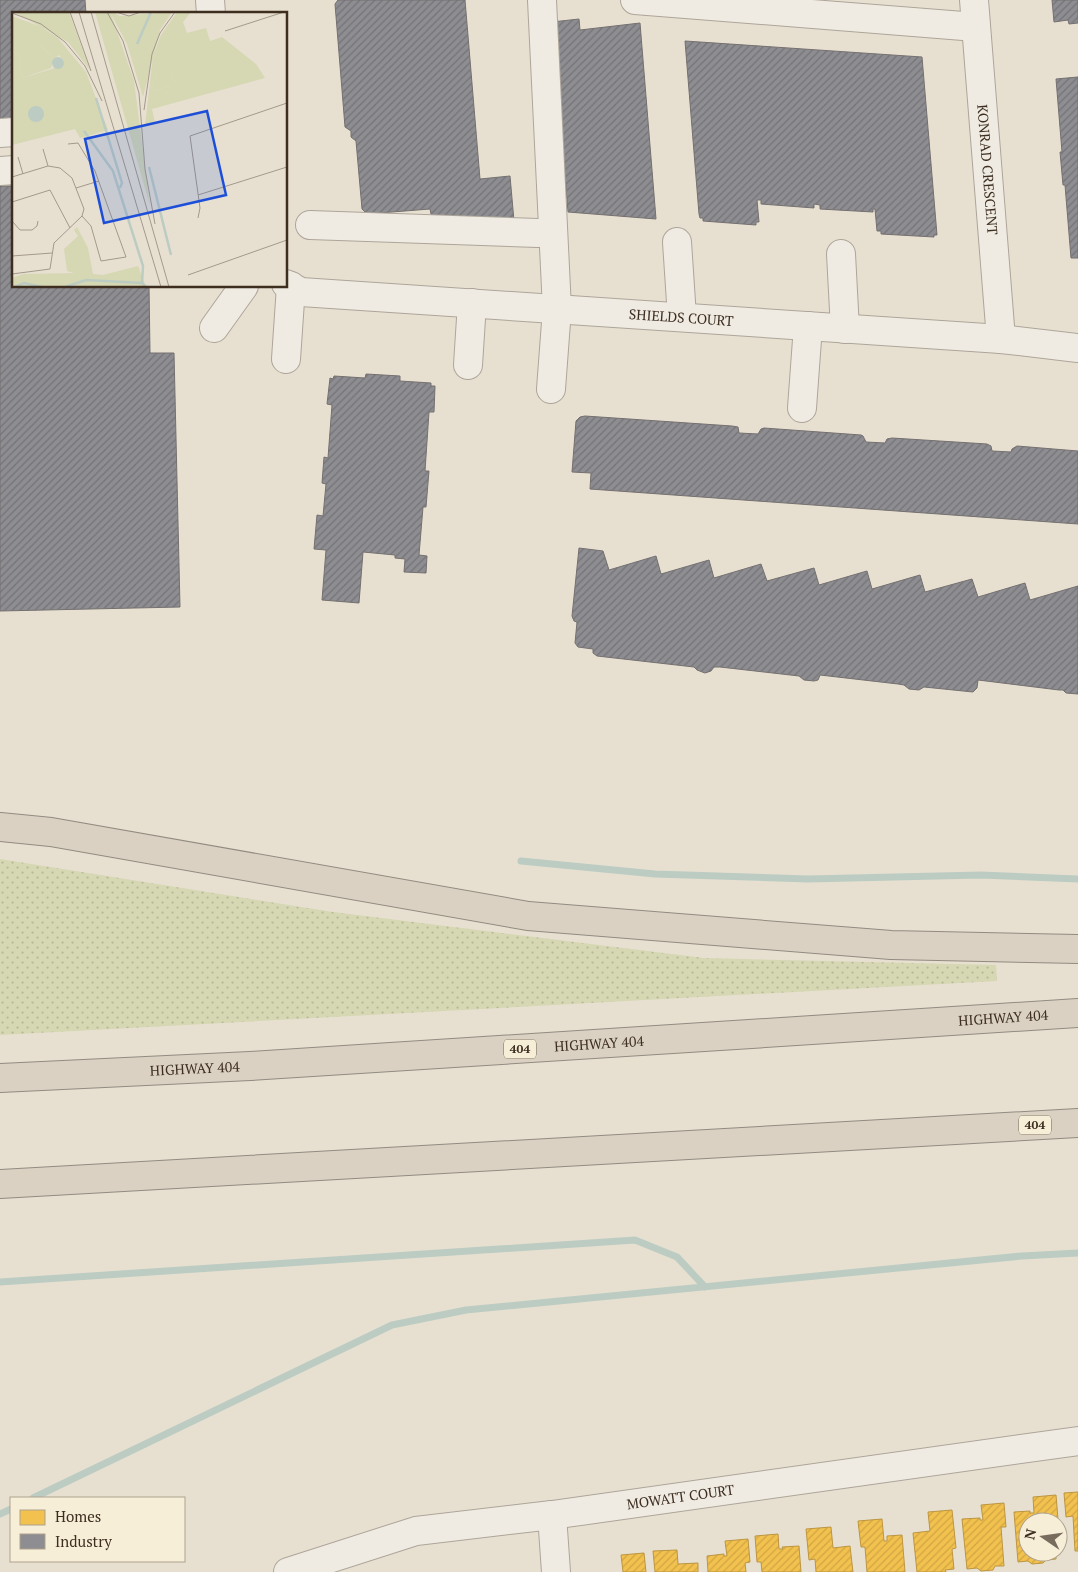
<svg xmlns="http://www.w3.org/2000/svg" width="1078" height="1572" viewBox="0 0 1078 1572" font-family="'PT Serif',serif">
<defs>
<pattern id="grass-dots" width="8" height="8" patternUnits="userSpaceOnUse" patternTransform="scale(1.25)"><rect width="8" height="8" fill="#d6d7b3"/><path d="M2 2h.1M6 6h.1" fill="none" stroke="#b9b99a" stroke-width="1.8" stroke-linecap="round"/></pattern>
<pattern id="homes-hatch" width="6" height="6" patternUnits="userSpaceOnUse" patternTransform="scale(1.25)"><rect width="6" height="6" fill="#f2c14e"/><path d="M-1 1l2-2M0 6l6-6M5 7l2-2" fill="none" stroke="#d0a644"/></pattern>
<pattern id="industry-hatch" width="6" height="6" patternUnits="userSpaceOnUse" patternTransform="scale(1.25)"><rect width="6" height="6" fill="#8d8d92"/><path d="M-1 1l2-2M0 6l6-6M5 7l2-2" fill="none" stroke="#747477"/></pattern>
</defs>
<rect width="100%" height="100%" fill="#e7e0d1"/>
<path fill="url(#grass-dots)" d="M0 859 333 912 704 958 996 965 997 981 0 1035Z"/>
<path fill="url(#homes-hatch)" stroke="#bc9540" d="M1078 1492V1551H1075L1073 1516 1066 1517 1064 1493Z
M1056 1495 1058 1519H1053V1522H1028V1552H1056V1559L1046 1560 1043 1563 1032 1564 1028 1561 1018 1562 1014 1512 1030 1511V1513H1034L1033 1497Z
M1004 1503 1006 1527H1001L1004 1566H995L993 1570 981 1571 977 1568 967 1569 962 1519 980 1518V1520H983L981 1505Z
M952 1510 956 1548 952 1549 954 1569 945 1570 946 1572H917L913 1533 930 1531 928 1512Z
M882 1519 884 1541H887V1536L902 1535 905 1572H867L865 1547H861L858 1521Z
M831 1527 833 1548 850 1546 853 1572H816L815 1559 809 1560 806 1529Z
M778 1534 779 1549H783L782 1547 799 1546 801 1572H762L761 1562H757L755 1536Z
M748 1539 750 1562 745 1563 746 1572H708L707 1556 724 1554V1556H727L725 1541Z
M677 1550 678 1564 698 1563V1572H655L653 1551Z
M644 1553 646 1572H623L621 1555Z"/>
<path fill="url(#industry-hatch)" stroke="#757070" d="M0 0H85L86 14H14V127L0 129Z
M338 0H465L480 179 510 176 514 221 433 216 431 214 430 209 367 214 362 209 356 141 351 137V131L345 127 335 4Z
M1052 0H1078V23L1069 24 1068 20 1054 22Z
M579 19 580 30 640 23 656 219 568 212 552 22Z
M685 41 922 57 937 235H934V237L881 234V231H877L875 209H873V212L820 209V205L814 204V208L761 204V200H757L759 222H756V225L703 221V218H700L699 214Z
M1078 77V258H1071L1065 185H1063L1060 152H1062L1056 79Z
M0 186H14V286H149L150 353H174L180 607 0 611Z
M366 374 400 376V381L431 383V386H435L434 412H429L425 471H429L426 507H423L419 555 427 556 426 573 404 572 405 559 395 558V555L363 552 359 603 322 600 326 550 314 549 317 515 323 516 326 484 322 483 324 457 328 458 332 405 327 404 330 378 333 379 334 376 365 378Z
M585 416 732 426 738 427 739 433 758 434 761 429 764 428 861 435 863 436 866 442 885 443 887 439 892 438 987 444 991 446 992 451 1011 452 1012 449 1017 446 1078 451V524L590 489 591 473 572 472 576 421 580 417Z
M579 548 603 551 609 570 656 556 661 574 709 560 714 578 761 564 767 581 814 568 819 585 867 571 872 589 920 575 925 592 972 579 978 597 1025 583 1030 600 1078 586V694L1066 693 1063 690H1059L978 680 977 688 973 692 924 687 919 690 909 689 904 685 898 684 820 675 818 680 814 681 804 680 799 676 720 667H714L711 671 705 673 697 670 694 667 597 656 593 653V649L578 647 575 643 577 622 574 621 572 616Z"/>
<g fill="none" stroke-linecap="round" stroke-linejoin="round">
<path stroke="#bcccc2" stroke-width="7" d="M521 861 655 874 808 879 981 875 1078 879
M0 1282 635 1240 677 1257 705 1287
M33 1498 392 1325 466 1310 1022 1256 1078 1253
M0 1514 11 1509"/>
<g stroke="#ada599" stroke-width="30">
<g id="minor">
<path d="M210 0 211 14"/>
<path d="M542 0 557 309 551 389"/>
<path d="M635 0 976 27"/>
<path id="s1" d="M974 0 1001 339"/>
<path d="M0 133 14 132"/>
<path d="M0 171 14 170"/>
<path d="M310 225 538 233"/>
<path d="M677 242 682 317"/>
<path d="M841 254 845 329"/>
<path id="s2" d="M286 284 301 292 1001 339 1078 348"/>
<path d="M214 328 244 286"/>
<path d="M286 359 291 286"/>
<path d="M468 365 472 303"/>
<path d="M802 408 808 326"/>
<path d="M552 1515 556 1572"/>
<path id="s3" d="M288 1572 416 1531 552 1515 1078 1441"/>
</g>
</g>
<g stroke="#928b80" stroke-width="30">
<g id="highway">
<path d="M0 827 51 832 528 916 891 945 1078 949"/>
<path id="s4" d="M0 1078 250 1066 1078 1013"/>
<path d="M0 1184 1078 1123"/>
</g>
</g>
<use href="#minor" stroke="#efebe3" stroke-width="28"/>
<use href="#highway" stroke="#dad1c2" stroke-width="28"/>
</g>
<g text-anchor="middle" stroke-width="5" stroke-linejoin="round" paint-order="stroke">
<g fill="#f7eed8" stroke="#756857" stroke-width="1">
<rect x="504" y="1039.5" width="32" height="19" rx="4"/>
<rect x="1019" y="1115.5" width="32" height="19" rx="4"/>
</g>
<g font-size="12" font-weight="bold" fill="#3d2e20">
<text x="520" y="1053">404</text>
<text x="1035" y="1129">404</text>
</g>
<g font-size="14" fill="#3d2e20" stroke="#f7eed8">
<text dy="5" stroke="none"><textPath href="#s1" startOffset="170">KONRAD CRESCENT</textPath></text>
<text dy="5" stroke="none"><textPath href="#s2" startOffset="398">SHIELDS COURT</textPath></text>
<text dy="5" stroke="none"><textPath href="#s4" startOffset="1005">HIGHWAY 404</textPath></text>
<text dy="5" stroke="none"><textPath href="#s4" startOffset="600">HIGHWAY 404</textPath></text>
<text dy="5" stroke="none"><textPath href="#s4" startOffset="195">HIGHWAY 404</textPath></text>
<text dy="5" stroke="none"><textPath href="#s3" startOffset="401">MOWATT COURT</textPath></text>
</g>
</g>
<g transform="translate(12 12)">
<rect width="275" height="275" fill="#e7e0d1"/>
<path d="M2 0H57L78 58 56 30ZM83 0H102L108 4 160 0 148 18 131 85 115 32 99 2 122 69 138 194ZM165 0H179L171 10 175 21 194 16 198 29 210 25 244 52 253 66 140 97 143 111 133 113 141 44 149 23ZM152 39 163 72 142 79 139 77ZM27 14 45 25 74 60 96 118 68 126 63 117 0 133V38L7 45 10 66 40 57 52 49 47 43 42 47 27 32Z" fill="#d6d7b3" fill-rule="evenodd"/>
<path d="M0 4 27 14V32L42 47 39 56 10 66 7 45 0 38ZM152 38 163 72 142 79 139 77ZM65 215 76 236 81 262 91 263 126 254 134 275H0V266L11 262 62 261 55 259 52 237 66 224 62 218Z" fill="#d6d7b3"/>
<path d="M40 51a6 6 0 1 1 12 0a6 6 0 1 1-12 0ZM16 102a8 8 0 1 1 16 0a8 8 0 1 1-16 0Z" fill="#bcccc2"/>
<path fill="none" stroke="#bcccc2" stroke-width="2.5" d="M125 32 139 0M84 86 110 171 108 176M72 119 101 159 131 254 130 271 134 275M137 155 159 243M3 275 12 271 30 275M53 275 74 268 130 271"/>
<path fill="none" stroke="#a3998a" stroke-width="1" d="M58 0 79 59M67 0 149 275M79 0 157 275M95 0 111 29 127 81 133 157 143 212M104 0 117 4 129 0M0 1 29 12 53 30 73 54 90 89M213 19 272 0M132 98 140 42 148 21 163 0M56 132 66 131 83 159 114 245 89 249 79 214 70 204M31 137 36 154M6 145 11 162M0 165 36 154 48 156 60 166 72 197 70 204 42 231 38 257 0 262M64 176 87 169M186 183 275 155M0 190 38 178 58 216M186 206 188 196 178 124 275 91M0 209 8 218H20L25 214 26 209M0 244 40 241M176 263 275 228"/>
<path fill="#1d4ed8" fill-opacity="0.15" stroke="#1d4ed8" stroke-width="2.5" d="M195 99 214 183 92 211 73 127Z"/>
<rect width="275" height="275" fill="none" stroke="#3d2e20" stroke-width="2.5"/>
</g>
<rect x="10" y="1497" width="175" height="65" fill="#f7eed8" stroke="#ada18e"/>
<rect x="20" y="1510" width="25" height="15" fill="#f2c14e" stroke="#ada18e"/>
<text x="55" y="1522" font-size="15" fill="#3d2e20">Homes</text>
<rect x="20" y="1534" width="25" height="15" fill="#8d8d92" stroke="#ada18e"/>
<text x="55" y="1547" font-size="15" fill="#3d2e20">Industry</text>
<g transform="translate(1043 1537) rotate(283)"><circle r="24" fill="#f7eed8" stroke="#ada18e"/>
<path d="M0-4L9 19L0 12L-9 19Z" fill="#786c5e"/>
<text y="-8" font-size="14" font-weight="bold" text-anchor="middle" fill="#3d2e20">N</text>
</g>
</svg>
